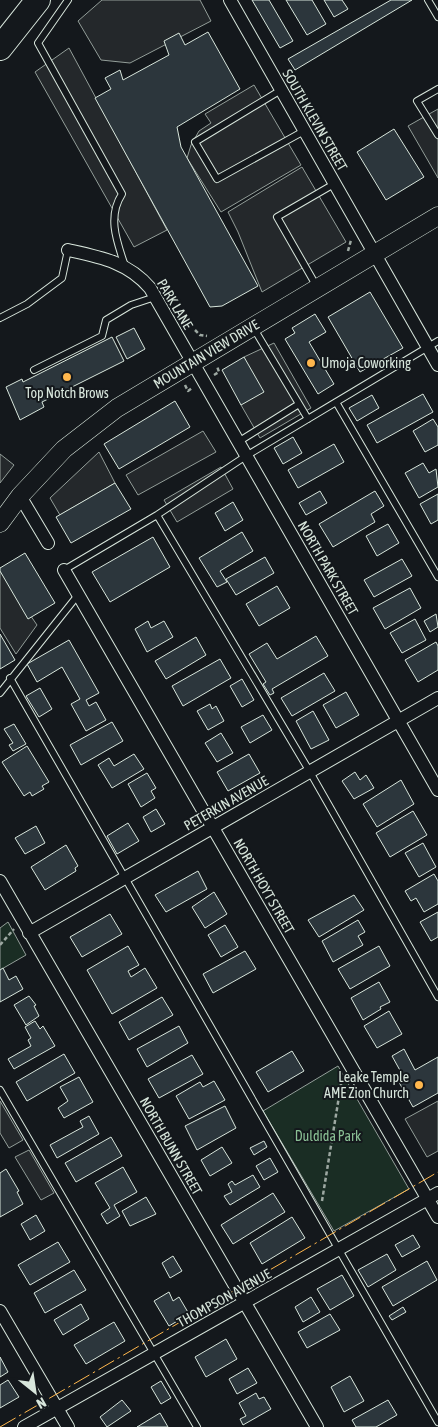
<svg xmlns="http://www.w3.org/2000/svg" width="438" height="1427" viewBox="0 0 438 1427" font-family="'Asap Condensed',sans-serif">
<rect width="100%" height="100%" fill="#14181c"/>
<path fill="#1a2d24" stroke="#939e99" d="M8 922 26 955 0 970V928Z
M338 1066 409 1189 334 1231 263 1111Z"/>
<path fill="#24282b" stroke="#939e99" d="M102 0H200L211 21 130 63 101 60 78 21Z
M69 48 167 230 134 247 35 72Z
M254 85 301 165 221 212 187 158 191 145 199 131 211 123 205 114Z
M438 109V178L408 126Z
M302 167 346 242 262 292 238 232 228 212Z
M274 343 311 408 260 438 241 405 244 357Z
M203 431 216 452 138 495 126 475Z
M99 452 115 483 60 515 50 498Z
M0 454 14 465 0 483Z
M221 467 233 489 177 522 164 500Z
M0 571 37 625 16 654 0 628Z
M0 1101 23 1140 9 1148 0 1133Z
M438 1101V1151L427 1157 405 1119Z
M29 1150 54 1193 41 1200 15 1157Z"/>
<path fill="#2c363c" stroke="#d8e6dc" d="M252 0H269L293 41 280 48Z
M286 0H312L326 24 307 35Z
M324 0H342L348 9 334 17Z
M391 0H412L295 70 288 59Z
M208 32 240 89 177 127 181 147 258 286 222 306 210 307 95 98 111 89 105 78 120 70 123 80 169 55 164 41 179 33 185 45Z
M394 129 424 177 386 200 357 152Z
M370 292 403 348 360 372 328 317Z
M315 314 326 332 309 342 334 384 318 394 285 339 295 333 292 328Z
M134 328 145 349 127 359 116 337Z
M112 337 124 361 42 402 44 407 20 420 6 387 22 379 23 382Z
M244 357 264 392 241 405 222 370Z
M423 394 433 412 377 443 367 425Z
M372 395 379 408 357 421 349 408Z
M175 401 190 427 119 469 104 444Z
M433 419 438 427V445L425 452 413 431Z
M293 437 302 453 283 464 274 448Z
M334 444 344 462 298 488 288 470Z
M423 463 429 473 436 469 438 487 419 498 405 473Z
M115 483 131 509 71 543 56 517Z
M320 491 327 503 306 515 299 503Z
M375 491 384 506 371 514 375 522 333 547 319 524Z
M438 494V520L431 524 420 504Z
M233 502 243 520 225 531 215 513Z
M388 524 399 543 377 556 366 536Z
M242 532 253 551 220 571 227 582 217 587 199 558Z
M153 537 170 567 110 602 92 572Z
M25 553 55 603 28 619 0 571V568Z
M265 557 274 573 236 595 226 579Z
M402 559 412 576 374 597 364 580Z
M277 586 290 608 259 626 246 604Z
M410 588 421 608 385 629 373 608Z
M436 614 438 627 430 632 424 621Z
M415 619 426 640 402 653 390 633Z
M148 621 151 628 164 621 173 637 147 652 135 629Z
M0 634 15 660 0 669Z
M316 636 328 656 272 689 274 693 270 695 263 684 266 682 249 654 267 643 277 659Z
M196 637 206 655 166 679 155 661Z
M69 640 99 693 86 700 89 706 96 702 106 720 86 731 71 704 80 699 62 667 37 682 27 664Z
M436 642 438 646V670L418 682 405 660Z
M220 659 231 678 183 706 172 686Z
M324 673 335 691 292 716 281 698Z
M242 679 254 700 242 707 230 686Z
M40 688 52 709 39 717 26 696Z
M346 692 359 715 336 728 323 705Z
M210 704 212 709 216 706 224 721 208 730 197 711Z
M313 711 329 740 311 749 296 721Z
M263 715 272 730 250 743 241 727Z
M112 722 123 741 81 765 70 745Z
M14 724 26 744 13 751 9 745 13 743 4 729Z
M221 733 233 753 217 762 205 743Z
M27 746 49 782 42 786 44 789 32 796 30 792 24 796 2 762Z
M134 754 144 769 112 788 98 765 109 758 114 766Z
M249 754 260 773 228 791 217 772Z
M355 772 360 780 366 775 374 788 354 799 342 781Z
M147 773 156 788 151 791 155 798 141 807 128 784Z
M401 780 414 804 377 827 363 804Z
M156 809 165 824 151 832 143 817Z
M413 811 427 835 390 857 376 833Z
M128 823 139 841 117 854 107 836Z
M36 826 45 843 25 854 15 838Z
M423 843 436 867 419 877 405 853Z
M66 845 78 866 75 868 76 871 45 890 31 867Z
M198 871 207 889 166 912 155 895Z
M434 874 438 881V904L424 912 416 898 411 901 405 891Z
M214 892 227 914 205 928 192 907Z
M354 895 364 910 319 937 308 920Z
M438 912V937L431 941 420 922Z
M110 914 122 934 82 957 70 937Z
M358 920 365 932 358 936 363 945 333 962 322 941Z
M225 925 238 947 221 957 208 935Z
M128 946 139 965 128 971 131 977 145 968 157 988 112 1014 87 970Z
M379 946 390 966 350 989 338 969Z
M245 951 256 969 213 993 203 974Z
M3 968 9 980 16 976 23 989 0 1002V970Z
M379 982 390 1002 380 1007 381 1009 363 1020 351 998Z
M29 996 36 1005 34 1006 39 1016 26 1025 14 1005Z
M162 997 173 1015 129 1040 119 1022Z
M389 1011 402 1034 377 1048 364 1026Z
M35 1021 40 1029 43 1026 55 1046 14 1069 8 1059 31 1046 28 1040 31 1038 25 1027Z
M179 1026 188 1043 147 1067 137 1049Z
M404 1049 415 1070 438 1057V1093L413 1107 396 1077 402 1074 392 1056Z
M292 1051 304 1071 268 1092 256 1072Z
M64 1054 75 1073 27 1101 16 1082Z
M192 1055 203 1074 159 1098 148 1079Z
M79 1077 93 1102 64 1118 58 1108 68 1101 60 1087Z
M214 1081 225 1100 189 1119 176 1096 200 1082 203 1087Z
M225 1106 236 1128 197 1150 185 1126Z
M89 1116 99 1134 57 1158 50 1145 83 1127 80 1121Z
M111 1137 122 1156 76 1182 65 1163Z
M264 1141 267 1147 254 1155 250 1148Z
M222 1147 232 1163 210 1176 201 1160Z
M270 1158 278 1172 264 1180 256 1166Z
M123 1167 137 1192 114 1205 120 1216 107 1224 101 1214 110 1208 95 1183Z
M6 1169 19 1191 17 1192 23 1204 0 1217V1173Z
M253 1175 260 1187 230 1205 224 1196 232 1192 228 1184 232 1181 235 1185Z
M273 1193 285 1212 233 1244 221 1225Z
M146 1197 156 1214 130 1226 122 1211Z
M36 1215 45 1231 30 1240 21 1224Z
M292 1217 305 1238 262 1264 250 1243Z
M413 1235 420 1247 402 1257 395 1245Z
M58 1242 70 1262 30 1285 18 1265Z
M387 1254 396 1270 368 1287 358 1270Z
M173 1256 182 1271 170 1278 162 1263Z
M427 1261 437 1280 393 1306 382 1287Z
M74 1270 86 1290 45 1313 34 1293Z
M342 1275 354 1296 330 1310 317 1289Z
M169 1292 173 1301 179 1297 189 1314 169 1326 154 1301Z
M311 1297 320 1312 303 1322 295 1307Z
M81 1304 89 1319 63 1335 54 1320Z
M403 1307 406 1312 392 1320 389 1316Z
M330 1314 340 1330 307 1348 298 1332Z
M114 1322 125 1341 86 1364 74 1345Z
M226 1339 237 1359 206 1377 195 1357Z
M0 1357 8 1372 0 1377Z
M248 1368 257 1383 237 1394 229 1379Z
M350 1376 364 1401 344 1412 331 1387Z
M8 1380 19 1397 0 1408V1385Z
M161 1381 171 1398 161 1404 151 1387Z
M256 1393 259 1399 264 1397 271 1409 243 1425 240 1419 246 1416 239 1403Z
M122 1400 131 1411 107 1427 100 1417Z
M388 1400 397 1415 376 1427H356L352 1420Z
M160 1413 168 1427H137Z"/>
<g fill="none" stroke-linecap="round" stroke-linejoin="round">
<g stroke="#d8e6dc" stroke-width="8">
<path id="lane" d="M68 0 38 43 122 194C107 217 117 242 125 266
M428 0 438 17
M438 89 417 101 438 135
M281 90 195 142 217 179 304 131
M317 287 277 217 334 184
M0 318 27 304 62 278 68 250
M253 327 308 419
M34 370 102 336 106 320 131 305 155 297
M336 402 438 577
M238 442 299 404
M157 515 310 772 438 997
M64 570 157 515 246 456 438 341
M10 678 438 1422
M0 693 78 595
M0 1090 197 1427"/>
</g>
<g stroke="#d8e6dc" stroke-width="14">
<path id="street" d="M230 0 438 365
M68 250C100 257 128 262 150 288L438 790
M20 496 48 543
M64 570 438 1217
M0 881 317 1427
M29 933 438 698
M0 1311 68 1427
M24 1427 438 1193"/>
</g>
<g stroke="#d8e6dc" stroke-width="19">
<path id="secondary" d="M0 523 20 496 64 449 117 408 438 216"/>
</g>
<g stroke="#d8e6dc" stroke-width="26">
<path id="highway" d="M0 48 38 0"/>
</g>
<path stroke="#9da8a2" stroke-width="2.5" stroke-dasharray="4 2.5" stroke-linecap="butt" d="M348 251 351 240
M195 330 200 335 207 336
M214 375 219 372 217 366
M185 385 188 391 192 388
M0 945 14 929
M322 1201 342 1078"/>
<use href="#lane" stroke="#14181c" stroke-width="6"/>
<use href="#street" stroke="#14181c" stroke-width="12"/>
<use href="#secondary" stroke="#14181c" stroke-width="18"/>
<use href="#highway" stroke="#14181c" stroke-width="24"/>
<path stroke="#ffb74d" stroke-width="1" stroke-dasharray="18 4 2.5 4" stroke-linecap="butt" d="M0 1427 438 1172"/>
</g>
<g fill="#ffb74d" stroke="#14181c" stroke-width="2">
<circle cx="311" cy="363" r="5"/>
<circle cx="67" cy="377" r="5"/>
<circle cx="419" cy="1085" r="5"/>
</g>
<g text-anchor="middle" stroke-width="4" stroke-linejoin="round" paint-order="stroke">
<g font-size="14" fill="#d8e6dc" stroke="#14181c">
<text transform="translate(315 120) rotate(60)" y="5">SOUTH KLEVIN STREET</text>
<text transform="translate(175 304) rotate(59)" y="5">PARK LANE</text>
<text transform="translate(206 354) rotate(-31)" y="5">MOUNTAIN VIEW DRIVE</text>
<text transform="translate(328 568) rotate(60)" y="5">NORTH PARK STREET</text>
<text transform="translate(226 803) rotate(-30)" y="5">PETERKIN AVENUE</text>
<text transform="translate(264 886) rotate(60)" y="5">NORTH HOYT STREET</text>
<text transform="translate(171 1146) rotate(60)" y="5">NORTH BUNN STREET</text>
<text transform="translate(224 1298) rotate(-29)" y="5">THOMPSON AVENUE</text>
</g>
<g font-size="14" fill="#d8e6dc" stroke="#14181c" text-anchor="start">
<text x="321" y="368">Umoja Coworking</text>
<text x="67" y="398" text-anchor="middle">Top Notch Brows</text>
<text x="409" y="1082" text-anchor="end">Leake Temple<tspan x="409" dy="16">AME Zion Church</tspan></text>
</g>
<g font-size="14" fill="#8ac095" stroke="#14181c">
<text x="328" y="1141">Duldida Park</text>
</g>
</g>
<g transform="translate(35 1392) rotate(150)" stroke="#14181c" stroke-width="4" paint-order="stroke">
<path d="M0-4L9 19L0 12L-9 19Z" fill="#d8e6dc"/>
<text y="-8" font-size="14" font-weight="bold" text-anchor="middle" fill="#d8e6dc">N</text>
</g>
</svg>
